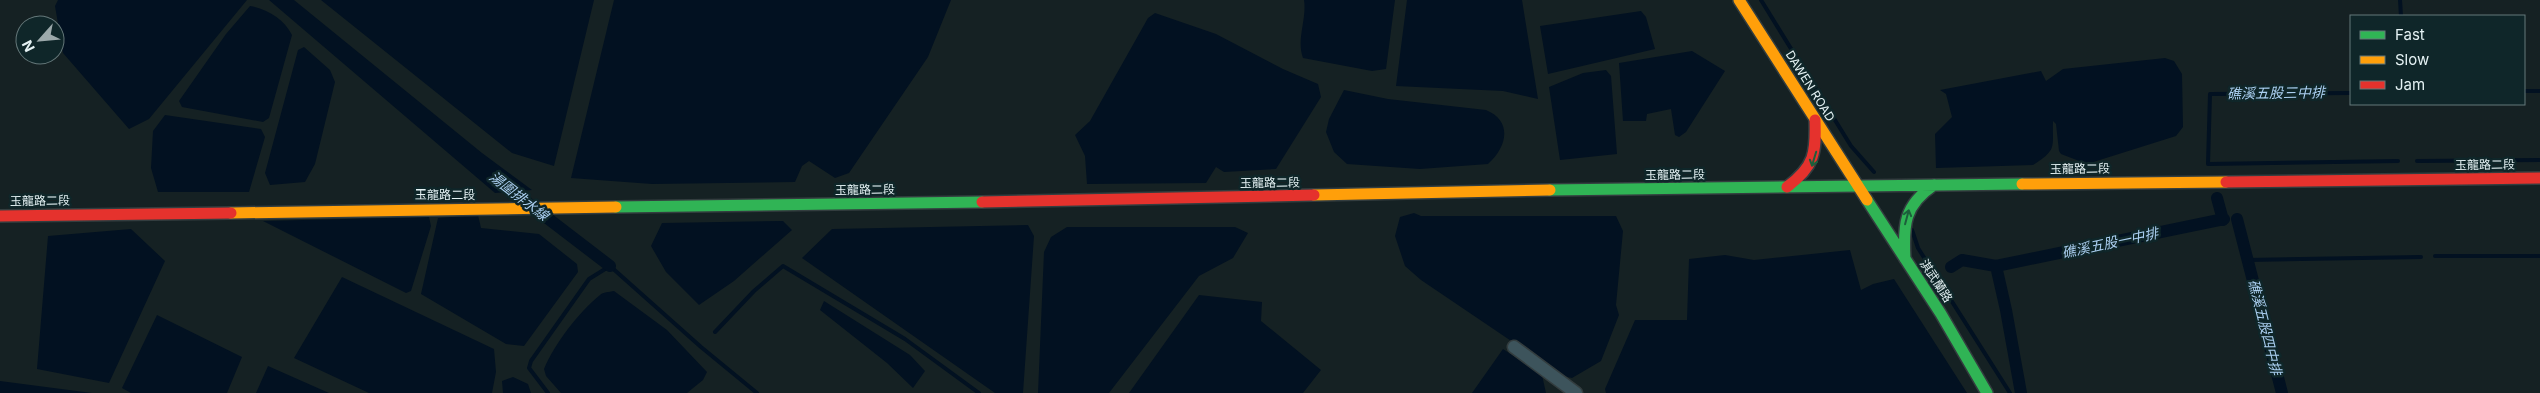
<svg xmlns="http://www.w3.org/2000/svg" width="2540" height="393" viewBox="0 0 2540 393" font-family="Inter,'Noto Sans TC',sans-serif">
<rect width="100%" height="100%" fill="#152123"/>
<path fill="#021121" d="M58 0H247L149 119 129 129 63 53 55 6Z
M269 0H294L482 153 532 190 495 193Z
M321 0H594L554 166 512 153Z
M614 0H951L928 57 849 173 835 178 809 161 802 166 795 182 652 184 571 178Z
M1304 0H1395L1386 69 1372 71 1303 58C1296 40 1307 19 1304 0Z
M1407 0H1522L1538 99 1503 91 1396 86Z
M250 6C267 9 284 19 292 35L269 118 263 122 182 107 179 101 226 34Z
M1641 11 1646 17 1655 49 1548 74 1540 26Z
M1155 13 1216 34 1283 69 1318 84 1321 97 1276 169 1224 172 1216 167 1206 183 1087 184 1085 156 1075 135 1090 121 1148 18Z
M304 47 330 70 335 82 315 164 305 182 270 185 265 173 298 50Z
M1692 51 1725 71 1686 132 1679 137 1675 135 1671 109 1647 114 1646 121H1623L1619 63Z
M2165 58 2174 61 2182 74 2183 127 2176 136 2087 164 2061 154 2059 151 2056 124 2053 121C2052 147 2058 149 2033 165L1936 168 1935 134 1952 117 1946 94 1940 90 2041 71 2046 81 2063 69Z
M1606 70 1611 76 1617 154 1560 160 1549 87 1583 73Z
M1344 90 1388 99 1486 110C1513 121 1507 147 1488 164L1420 169 1347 164 1334 152 1326 132 1329 119Z
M165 115 261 129 265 137 249 192H158L151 168 153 131Z
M1414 213 1421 216H1616L1623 231 1616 305 1619 315 1601 361 1572 378 1563 376 1421 280 1405 266 1395 236 1400 217Z
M478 215 481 228 539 234 577 264 578 272 524 346 506 344 421 294 438 218Z
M429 217 431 226 411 291 406 293 263 221Z
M783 221 792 230 734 281 699 305 666 272 651 246 662 223Z
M1028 225 1034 236 1023 393H995L802 258 832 229Z
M1067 227H1235L1248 233 1233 258 1199 276 1109 393H1038L1044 252 1051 237Z
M131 229 165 261 109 383 37 369 48 236Z
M1850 250 1861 290 1873 284 1894 279 1967 393H1606L1605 389 1635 320H1687L1689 259 1725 255 1754 260Z
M342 277 494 349 496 372 492 393H369L294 358Z
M614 291 667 330 707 372 703 380 687 393H561L546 376 544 369C555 343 578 313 600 295 603 292 609 292 614 291Z
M1199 295 1262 302 1261 321 1321 370 1303 393H1129Z
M824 301 910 355 925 371 913 388 887 363 820 310Z
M157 315 242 357 227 393H131L122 388Z
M1503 349 1542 375 1546 393H1472Z
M268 366 329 393H256Z
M513 377 528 384 531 393H503L502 381Z
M0 381 92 393H0Z"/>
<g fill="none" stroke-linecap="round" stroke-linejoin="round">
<path stroke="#021121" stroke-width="4" d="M1761 0 1851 146 1874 172
M2400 0 2401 16
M2524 91H2540
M2351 93 2210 94 2208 164 2398 161
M2417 161 2540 160
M1912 230 1918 248 2010 393
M2435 256H2540
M2248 260 2421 257
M715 332 754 291 783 266 905 339 979 393
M548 393 529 368 531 361 589 279 610 266 701 347 757 393"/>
<path stroke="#021121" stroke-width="12" d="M499 181 610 266
M2217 198 2223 220
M2237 219 2282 393
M1996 266 2006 310 2021 393
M1951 267 1962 260 1996 266 2224 219"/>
<g stroke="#333d3f" stroke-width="15">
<path id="street" d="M1514 347 1576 393"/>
</g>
<g stroke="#333d3f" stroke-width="14">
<path id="fast" d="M1550 190 2022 184
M1867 200 1941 314 1987 393
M616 207 982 202
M1905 259C1903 225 1904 205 1934 185"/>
</g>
<g stroke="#333d3f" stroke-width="14">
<path id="slow" d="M1739 0 1867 200
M2022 184 2226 182
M1314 195 1550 190
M231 213 616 207"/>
</g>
<g stroke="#333d3f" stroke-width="14">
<path id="jam" d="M2226 182 2540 178
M1787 187C1815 166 1816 153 1815 120
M982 202 1314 195
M0 216 231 213"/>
</g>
<use href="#street" stroke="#3d545c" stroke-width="12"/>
<use href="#fast" stroke="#30b455" stroke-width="11"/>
<use href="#slow" stroke="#ff9f0a" stroke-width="11"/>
<use href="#jam" stroke="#e5322d" stroke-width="11"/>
</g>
<defs><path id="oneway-shaft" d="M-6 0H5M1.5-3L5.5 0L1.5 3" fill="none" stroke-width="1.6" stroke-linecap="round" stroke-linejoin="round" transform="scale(1.25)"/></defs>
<g stroke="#1c5f3b">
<use href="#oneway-shaft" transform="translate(1814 159) rotate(107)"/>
<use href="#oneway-shaft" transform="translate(1907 217) rotate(-75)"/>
</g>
<g text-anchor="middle" stroke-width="5" stroke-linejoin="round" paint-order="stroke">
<g font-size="12" fill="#e5f2f4" stroke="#0f2629">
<text transform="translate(1810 86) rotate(58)" y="4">DAWEN ROAD</text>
<text transform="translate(2485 165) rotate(-1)" y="4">玉龍路二段</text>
<text transform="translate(2080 169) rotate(-1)" y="4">玉龍路二段</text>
<text transform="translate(1675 175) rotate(-1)" y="4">玉龍路二段</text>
<text transform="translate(1270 183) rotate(-1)" y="4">玉龍路二段</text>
<text transform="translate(865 190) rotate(-1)" y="4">玉龍路二段</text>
<text x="445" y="199">玉龍路二段</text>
<text transform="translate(40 201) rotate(-1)" y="4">玉龍路二段</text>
<text transform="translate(1936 281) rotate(57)" y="4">淇武蘭路</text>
</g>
<g font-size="14" font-style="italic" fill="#abcff0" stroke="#0f2629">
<text transform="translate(2276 93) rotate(-1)" y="5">礁溪五股三中排</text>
<text transform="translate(519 196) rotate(38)" y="5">湯圍排水線</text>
<text transform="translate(2110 243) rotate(-12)" y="5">礁溪五股一中排</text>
<text transform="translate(2265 327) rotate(76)" y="5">礁溪五股四中排</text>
</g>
</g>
<rect x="2350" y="15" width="175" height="90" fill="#0f2629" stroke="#65787a"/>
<rect x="2360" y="31" width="25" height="8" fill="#30b455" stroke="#65787a"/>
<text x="2395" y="40" font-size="15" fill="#e5f2f4">Fast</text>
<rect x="2360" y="56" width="25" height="8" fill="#ff9f0a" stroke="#65787a"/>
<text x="2395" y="65" font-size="15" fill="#e5f2f4">Slow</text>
<rect x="2360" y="81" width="25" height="8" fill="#e5322d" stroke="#65787a"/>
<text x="2395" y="90" font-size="15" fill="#e5f2f4">Jam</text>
<g transform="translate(40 40) rotate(243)"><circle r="24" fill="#0f2629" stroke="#65787a"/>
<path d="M0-4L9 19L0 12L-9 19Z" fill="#9ca9ab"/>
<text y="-8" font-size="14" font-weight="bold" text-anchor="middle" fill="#e5f2f4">N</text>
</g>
</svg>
